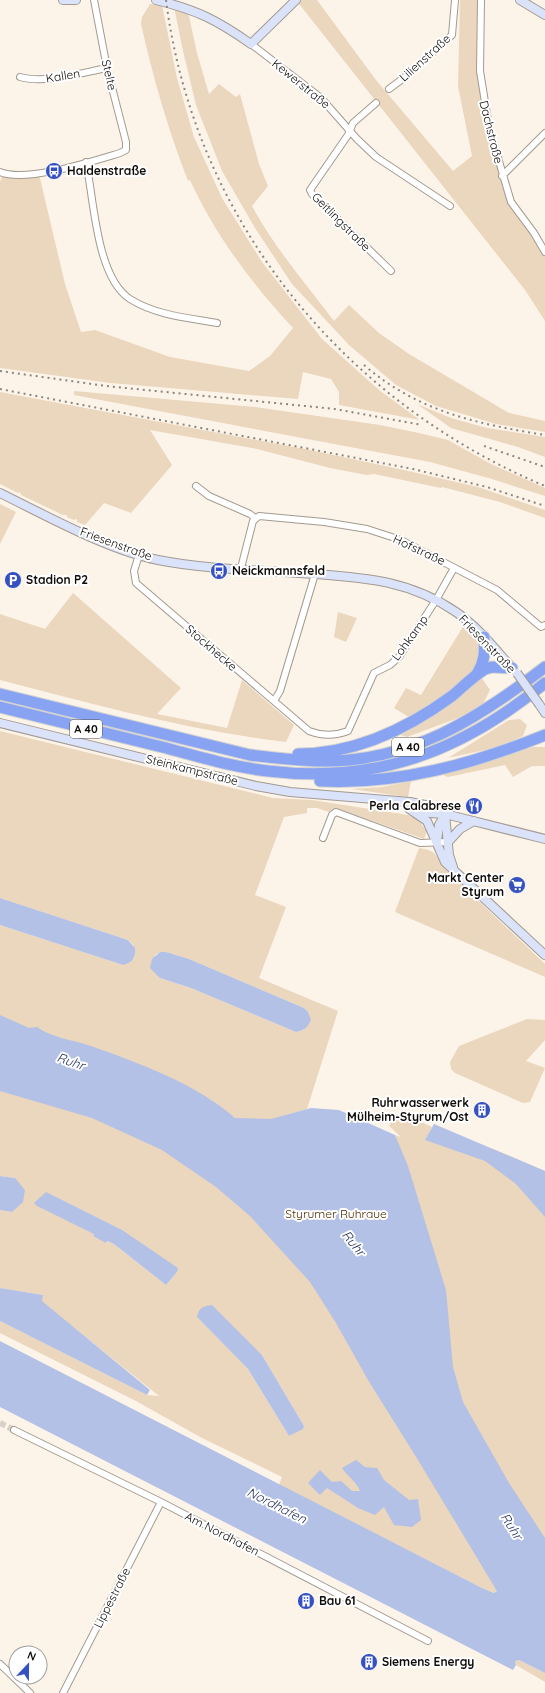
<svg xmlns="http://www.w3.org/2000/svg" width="545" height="1693" viewBox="0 0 545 1693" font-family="Quicksand,sans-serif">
<rect width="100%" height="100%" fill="#fdf4e9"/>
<path fill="#ebd6be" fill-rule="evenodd" d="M296 0H317L376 80 453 171 472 156 458 86 460 0H477V72L485 124 510 199 545 257V321L525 290Z
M150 4 162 5 177 78 194 137 222 198 262 262 322 339 379 390 420 420 339 405V392L331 379 303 372 298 399 111 383 0 368V182L3 174H39L65 284 81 332 95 330 170 357 249 371 270 356 293 328C252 284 215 235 190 180L188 181C168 129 153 78 141 24L142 17Z
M174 7 181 8 189 16 197 53 209 94 219 84 236 97 240 94 259 164 268 186 252 206C274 247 306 284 334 321L349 305 379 333 409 354 509 413 545 421V432L496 424 436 406 396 385 349 345 292 284 255 228 222 171 196 105 183 51Z
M74 391 255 407 380 425 419 433 448 440 491 464 545 488V496L492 479 430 462 74 395Z
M0 392 310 450 404 470 478 487 545 510V518L500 502 442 487 441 488 374 474 367 475 330 468 257 449 150 430 172 465 131 513 104 503 85 525 77 522V519L74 520 67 517V515H63L21 495 20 492 18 493 0 484Z
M417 404 451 418 487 428 545 437V457L518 447 451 428Z
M0 504 16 512 0 544Z
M73 593 181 688 157 714 227 728 242 680 294 725 286 742C189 731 94 704 0 680V614L45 629Z
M338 612 357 618 346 642 334 637Z
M464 625 481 645C480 650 481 657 480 661 473 677 427 708 412 719L394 708 406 688 421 695Z
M481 677 490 690 483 704 461 717 407 737 397 734Z
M520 719 527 725 523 736 494 748 448 758 509 720Z
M0 731 273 798 312 800 408 815 417 819 427 831 424 839 336 808 329 812 317 808H307V813L284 817 255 895 286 907 259 978 338 1011 307 1109 283 1116 397 1139 395 1135 401 1137 389 1126 396 1114H404L432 1127 426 1140 485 1160 491 1148 545 1171V1629L497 1591 494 1593 482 1588 279 1485 282 1477 202 1438 136 1401 0 1333V1321L147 1395 159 1396 41 1301 43 1295 0 1288V1210L12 1212 15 1178 0 1176V925L123 965 134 958C136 950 135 945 128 940L0 898ZM160 952H165L189 959 304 1008 308 1012 304 1030 296 1032 191 988 160 978 155 955ZM94 1234 177 1272 166 1285 114 1244 93 1236ZM197 1317 262 1355 304 1426 303 1428 289 1436 248 1369Z
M533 747H545V766H532L513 777 505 765 448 777 443 775Z
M411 781 408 797 351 789 382 787Z
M419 848C438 851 434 854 445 869L545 964V977L395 912Z
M527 1019 545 1020V1040L526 1061 545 1068 530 1102 523 1103 455 1073 451 1069 450 1062 459 1046Z
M519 1660 545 1673V1682L516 1665 515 1661Z"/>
<path fill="#b3c1e6" d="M0 898 128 940 135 948C136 958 132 963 123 965L0 925Z
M160 952H166L189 959 304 1008 308 1012 311 1020C307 1028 305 1030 296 1032L191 988 160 978 150 968 152 959Z
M0 1015 29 1028 37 1027C52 1038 74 1040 91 1046 141 1064 195 1083 235 1118L271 1119 311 1108 339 1110 395 1135 408 1166 446 1290 453 1367 463 1402 509 1483 545 1538V1673L519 1660 515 1661 516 1665 513 1670 0 1407V1341L482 1588 494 1593 497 1591 418 1460 368 1380 336 1323 310 1282 250 1216 216 1187 162 1150 92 1118 0 1091Z
M434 1124 545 1171V1217L516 1184 485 1161 425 1140Z
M0 1176 15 1178 25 1190 23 1202 12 1212 0 1210Z
M46 1192 122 1230 178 1268 177 1272 166 1285 114 1244 107 1241 106 1243 93 1236 94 1234 37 1206 34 1203Z
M0 1288 43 1295 42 1301 150 1390 147 1395 0 1321Z
M212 1305 262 1355 304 1426 303 1429 289 1436 248 1369 197 1317C198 1308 204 1306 212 1305Z
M356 1460 365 1467 377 1468 384 1480 409 1500 418 1499 421 1520 412 1527 394 1525 384 1507 375 1515 358 1508 327 1488 320 1495 308 1483 320 1470 332 1482 341 1481 352 1491H360C356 1481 348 1477 342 1468Z"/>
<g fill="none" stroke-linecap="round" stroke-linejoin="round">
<path stroke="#d9d1c7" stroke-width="6" stroke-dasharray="6 3" stroke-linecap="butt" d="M0 1423 14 1430"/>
<g stroke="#a39b91" stroke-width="8">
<path id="street" d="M481 0 480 71 489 127 511 202 534 233 545 252
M251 44 321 98 357 139 376 157 450 206
M20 77C44 84 81 73 107 68
M389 89 409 74 452 35 455 0
M376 103 353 123 348 135 310 190 312 194 391 271
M86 162C94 199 96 277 130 299 155 315 189 318 217 323
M0 172C26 183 93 161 120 153L126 150V142L107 68 94 0
M502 176 545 133
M196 486 209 496 250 514 255 518
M139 555 134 571 136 583 309 731C322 736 335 736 348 731L374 673 390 665 399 657 436 600 454 568
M241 568 253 521 259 516 324 522 367 529 401 540 497 590 541 627 545 625
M274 701 280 691 315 574
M323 838 332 815 336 812 420 843 448 842
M14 1430 161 1502 428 1641
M0 1664 30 1693
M63 1693 161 1502"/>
</g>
<g stroke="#a39b91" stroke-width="10">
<path id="secondary" d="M63 0H76
M156 0C197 10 217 20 251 44L296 0
M520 0 545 15
M0 493C47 516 108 550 158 560 209 570 263 570 315 574 368 578 410 581 456 612 478 627 495 649 513 669
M539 704 545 713
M0 723 256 786 290 792 410 802 430 806 445 814
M408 808 427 821 445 862 545 955
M414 809 430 813 445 814 545 839
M445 814 449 855 453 867
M437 841 439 825 445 814
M448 842 460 829 474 821"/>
</g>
<g stroke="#d4d3d3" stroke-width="13">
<path id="highway" d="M477 674C485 661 485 651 484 637
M0 694 250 755C275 758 300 761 326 761 412 761 479 718 545 667
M0 707C54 720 108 734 162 747 197 756 232 767 268 771 377 784 462 751 545 683
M298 754C355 754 407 729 452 696 463 687 472 677 485 669L492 667 512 668
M320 781C398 785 473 764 545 735"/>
</g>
<use href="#street" stroke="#fff" stroke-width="6"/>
<use href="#secondary" stroke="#dbe3fb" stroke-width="8"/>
<use href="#highway" stroke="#87a3f2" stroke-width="11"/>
<path stroke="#8c867f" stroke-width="2" stroke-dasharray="2 4" stroke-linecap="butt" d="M166 0C194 219 342 401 545 486
M364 365C417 411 477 424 545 435
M0 371 106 386 335 409 422 425
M0 389 413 469 487 487 545 506
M484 446 545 467"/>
<g stroke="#a39b91" stroke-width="10" stroke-linecap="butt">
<path id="secondary-bridge" d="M517 673 539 704"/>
</g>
<use href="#secondary-bridge" stroke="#dbe3fb" stroke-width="8"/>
</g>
<defs>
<g id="bus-disc" transform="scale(0.9)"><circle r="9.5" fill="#3550c1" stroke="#fff"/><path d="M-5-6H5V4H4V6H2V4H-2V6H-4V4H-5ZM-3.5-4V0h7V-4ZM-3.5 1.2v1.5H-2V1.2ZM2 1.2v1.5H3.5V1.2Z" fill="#fff"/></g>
<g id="parking-disc" transform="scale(0.9)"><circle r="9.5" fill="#3550c1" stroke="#fff"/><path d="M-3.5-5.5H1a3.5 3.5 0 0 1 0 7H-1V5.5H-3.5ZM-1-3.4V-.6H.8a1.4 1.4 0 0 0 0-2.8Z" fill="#fff"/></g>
<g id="restaurant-disc" transform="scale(0.9)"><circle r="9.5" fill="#3550c1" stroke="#fff"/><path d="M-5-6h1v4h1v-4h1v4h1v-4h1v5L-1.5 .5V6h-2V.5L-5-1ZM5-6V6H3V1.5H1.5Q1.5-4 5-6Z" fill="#fff"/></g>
<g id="supermarket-disc" transform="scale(0.9)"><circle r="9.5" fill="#3550c1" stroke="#fff"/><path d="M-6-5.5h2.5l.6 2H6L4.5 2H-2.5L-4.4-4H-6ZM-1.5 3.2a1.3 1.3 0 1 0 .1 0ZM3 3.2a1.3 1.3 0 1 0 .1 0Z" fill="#fff"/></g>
<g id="building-disc" transform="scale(0.9)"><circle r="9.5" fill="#3550c1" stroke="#fff"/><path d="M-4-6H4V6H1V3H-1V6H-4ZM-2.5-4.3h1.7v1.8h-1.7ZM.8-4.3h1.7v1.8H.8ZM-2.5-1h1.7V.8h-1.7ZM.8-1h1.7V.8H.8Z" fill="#fff"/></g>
</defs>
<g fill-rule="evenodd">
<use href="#bus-disc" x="54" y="171"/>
<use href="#bus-disc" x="219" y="571"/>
<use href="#parking-disc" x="13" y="580"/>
<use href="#restaurant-disc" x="474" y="806"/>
<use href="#supermarket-disc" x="517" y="885"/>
<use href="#building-disc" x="482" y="1110"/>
<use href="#building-disc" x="306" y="1601"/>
<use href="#building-disc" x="369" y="1662"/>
</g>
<g text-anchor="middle" stroke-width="4" stroke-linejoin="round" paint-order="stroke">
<g fill="#fff" stroke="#565452" stroke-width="1">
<rect x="70" y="720" width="32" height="18" rx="3"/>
<rect x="392" y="738" width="32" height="18" rx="3"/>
</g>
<g font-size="11" font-weight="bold" fill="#0e0b08">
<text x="86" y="733">A 40</text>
<text x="408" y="751">A 40</text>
</g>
<g font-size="12" fill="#0e0b08" stroke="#fff">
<text transform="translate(425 58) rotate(-42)" y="4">Lilienstraße</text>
<text transform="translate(109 75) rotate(77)" y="4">Stelte</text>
<text transform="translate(63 76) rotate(-9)" y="4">Kallen</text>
<text transform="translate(301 84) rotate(39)" y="4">Kewerstraße</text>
<text transform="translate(491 132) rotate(76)" y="4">Dachstraße</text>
<text transform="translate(341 222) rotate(45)" y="4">Geitlingstraße</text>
<text transform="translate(116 544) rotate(20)" y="4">Friesenstraße</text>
<text transform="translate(419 550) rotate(25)" y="4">Hofstraße</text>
<text transform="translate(410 638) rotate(-54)" y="4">Lohkamp</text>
<text transform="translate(487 644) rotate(46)" y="4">Friesenstraße</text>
<text transform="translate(211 648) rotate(41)" y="4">Stockhecke</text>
<text transform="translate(192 770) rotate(14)" y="4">Steinkampstraße</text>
<text transform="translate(222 1534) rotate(27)" y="4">Am Nordhafen</text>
<text transform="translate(112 1598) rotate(-63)" y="4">Lippestraße</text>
</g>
<g font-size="12" font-weight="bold" fill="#0e0b08" stroke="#fff" text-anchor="start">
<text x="67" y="175">Haldenstraße</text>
<text x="232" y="575">Neickmannsfeld</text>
<text x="26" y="584">Stadion P2</text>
<text x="461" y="810" text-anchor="end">Perla Calabrese</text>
<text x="504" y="882" text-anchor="end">Markt Center<tspan x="504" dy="14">Styrum</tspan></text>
<text x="469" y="1107" text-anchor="end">Ruhrwasserwerk<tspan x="469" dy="14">Mülheim-Styrum/Ost</tspan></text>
<text x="319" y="1605">Bau 61</text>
<text x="382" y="1666">Siemens Energy</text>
</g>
<g font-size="12" fill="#4a2d02" stroke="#fff">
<text x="336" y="1218">Styrumer Ruhraue</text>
</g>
<g font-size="13" font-style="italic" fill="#1f2d5c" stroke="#fff">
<text transform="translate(71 1061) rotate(19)" y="5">Ruhr</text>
<text transform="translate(354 1243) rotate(51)" y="5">Ruhr</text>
<text transform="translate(277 1505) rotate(27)" y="5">Nordhafen</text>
<text transform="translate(512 1526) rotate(57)" y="5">Ruhr</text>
</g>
</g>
<g transform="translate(28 1665) rotate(22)"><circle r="19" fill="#ffffff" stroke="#9f9d9c"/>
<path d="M0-3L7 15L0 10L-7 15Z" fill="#3550c1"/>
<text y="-6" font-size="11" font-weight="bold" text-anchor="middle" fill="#0e0b08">N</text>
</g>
</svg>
